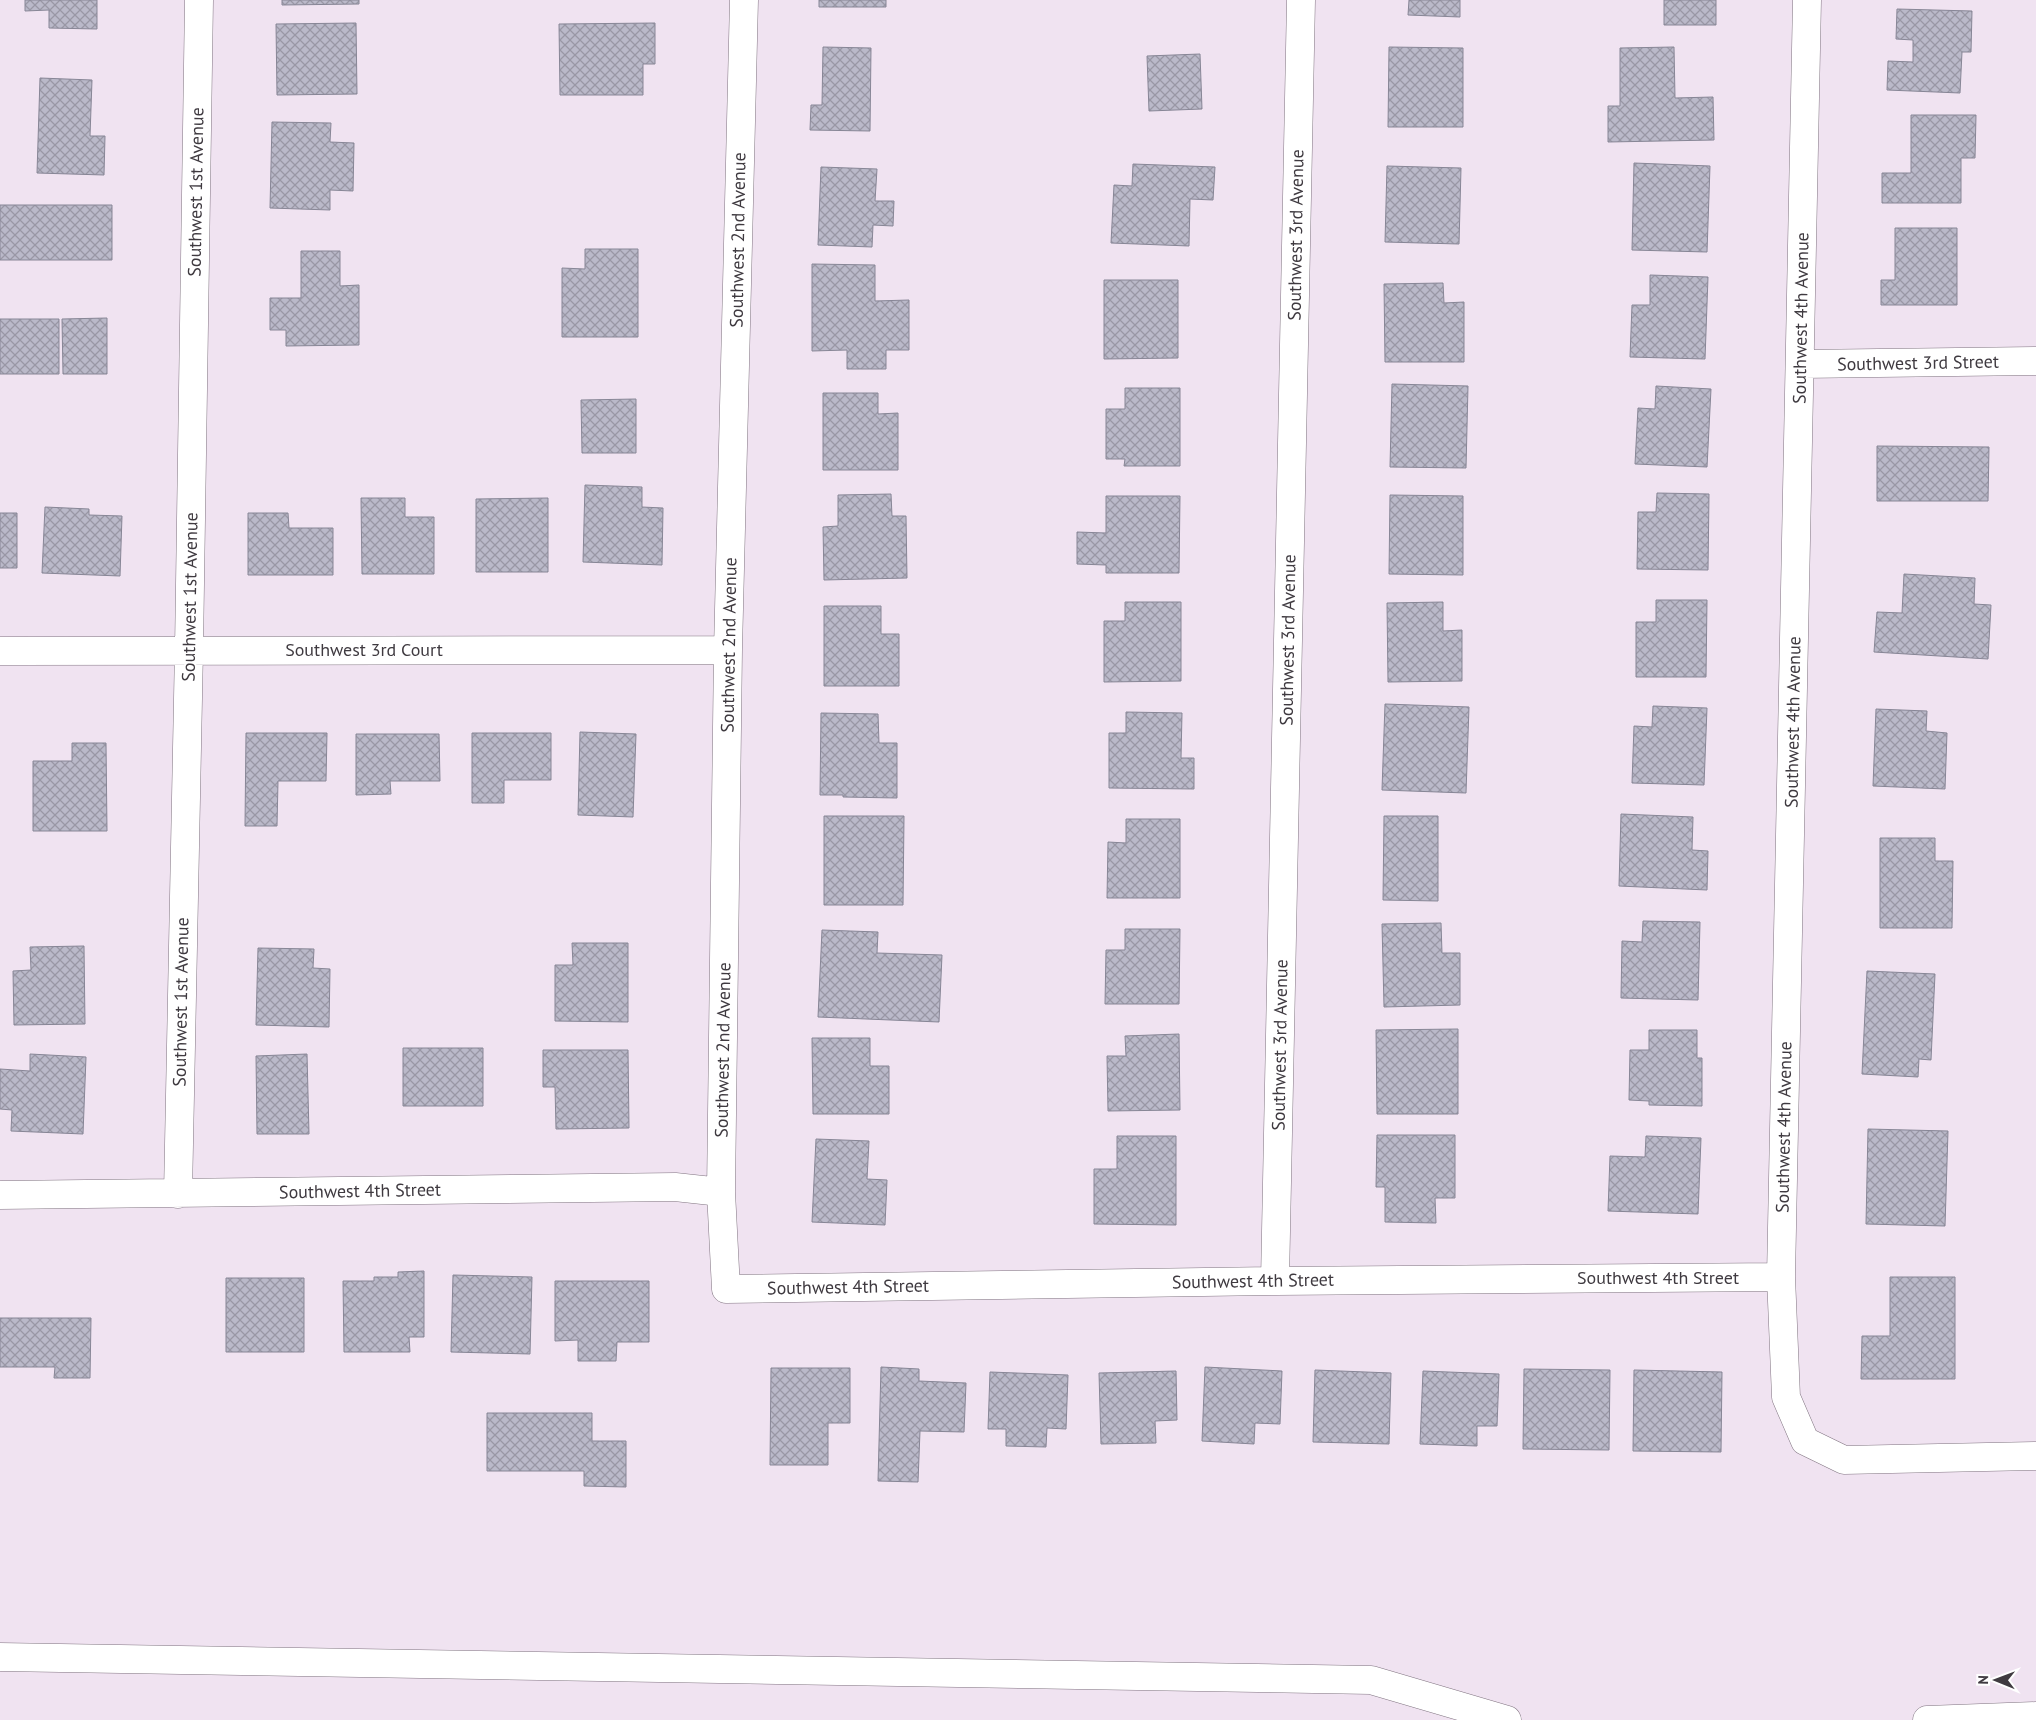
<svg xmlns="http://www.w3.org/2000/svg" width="2036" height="1720" viewBox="0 0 2036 1720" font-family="'PT Sans',sans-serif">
<defs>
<pattern id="building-cross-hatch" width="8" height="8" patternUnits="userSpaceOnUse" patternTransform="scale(1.25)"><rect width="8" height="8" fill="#bab9c9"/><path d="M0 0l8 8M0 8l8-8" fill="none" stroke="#9997a5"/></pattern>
</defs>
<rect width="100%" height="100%" fill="#f0e3f1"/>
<path fill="url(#building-cross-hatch)" stroke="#878696" d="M25 0H97V29L49 28V10L25 11Z
M282 0H359V4L282 5Z
M819 0H886V7H819Z
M1409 0H1460V17L1408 15Z
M1664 0H1716V25H1664Z
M1897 9 1972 11 1971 52H1962L1960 93 1887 90 1888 61 1913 62V40L1896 39Z
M356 23 357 94 277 95 276 24Z
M655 23V64H643V95H560L559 24Z
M823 47 871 48 870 131 810 130 811 105H822Z
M1389 47 1463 48V127H1388Z
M1674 47 1675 98 1713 97 1714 140 1608 142V106H1620V48Z
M1200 54 1202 109 1149 111 1147 56Z
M40 78 92 80 90 136H105L104 175 37 173Z
M1911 115H1976L1975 158H1961V203H1882V173H1911Z
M272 122 331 123 330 142 354 143 353 191 330 190V210L270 208Z
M1634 163 1710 166 1707 252 1632 250Z
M1133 164 1215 167 1213 200 1190 199 1189 246 1111 243 1114 185 1132 186Z
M1387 166 1461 168 1459 244 1385 242Z
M821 167 877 169 875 201H894L893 226 873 225 872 247 818 245Z
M0 205H112V260H0Z
M1895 228H1957V305H1881V280H1895Z
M585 249H638V337H562V268L585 269Z
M301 251H340V286L359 285V345L286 346V330H270V298H301Z
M812 264 875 265V301L909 300V350H886V369H847V350L812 351Z
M1650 275 1708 277 1705 359 1630 357 1632 305H1650Z
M1104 280H1178V358L1104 359Z
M1443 283 1444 303 1464 302V362H1385L1384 284Z
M107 318V374H63L62 319Z
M0 319H59V374H0Z
M1392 384 1468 386 1466 468 1390 467Z
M1656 386 1711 389 1707 467 1635 464 1638 408 1655 409Z
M1125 388H1180V466H1124L1125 459H1106V409H1125Z
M823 393H878V414L898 413V470H823Z
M636 399V453H582L581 400Z
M1877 446 1989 447 1988 501H1877Z
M585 485 642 487V507L663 508 662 565 583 562Z
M1657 493 1709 494 1708 570 1637 569 1638 512H1656Z
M891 494 892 516H906L907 578 824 580 823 527 838 526V495Z
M1390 495 1463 496V575L1389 574Z
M1106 496H1180L1179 573H1106V565L1077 564V532L1106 533Z
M361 498H405V517H434V574H362Z
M548 498V572H476V499Z
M45 507 89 509V515L122 516 120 576 42 573Z
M0 513H17V568H0Z
M248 513H288L289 528H333V575H248Z
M1904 574 1975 578 1974 604 1991 605 1988 659 1874 652 1877 612 1902 613Z
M1656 600H1707L1706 677H1636V622H1656Z
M1125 602H1181V681L1104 682V621H1125Z
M1443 602V631L1462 630V681L1388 682 1387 603Z
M824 606H881V634H899V686H824Z
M1385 704 1469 707 1466 793 1382 790Z
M1653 706 1707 708 1704 785 1632 783 1634 726 1652 727Z
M1876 709 1927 711 1926 731 1947 733 1945 789 1873 786Z
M1126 712 1182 713 1181 758H1194V789L1109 788V733H1126Z
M821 713 878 714 879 743H897V798L843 797V795H820Z
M580 732 636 734 633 817 578 815Z
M246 733H327L326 781H278L277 826H245Z
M472 733H551V780H504V803H472Z
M356 734H439L440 781H390L391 794 356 795Z
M72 743H106L107 831H33V761H72Z
M1621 814 1693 817 1692 850 1708 851 1707 890 1619 886Z
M824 816H904L903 905H824Z
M1384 816H1438V901L1383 900Z
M1126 819H1180V898H1107L1108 842 1126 843Z
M1880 838H1935V861H1953L1952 928H1880Z
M1643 921 1700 922 1698 1000 1621 998 1622 941 1642 942Z
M1441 923 1442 953H1460V1005L1384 1007 1382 924Z
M1125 929H1180L1179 1004H1105L1106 950H1125Z
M822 930 878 932 877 953 942 955 939 1022 818 1017Z
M572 943H628V1022L555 1021V965H573Z
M84 946 85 1024 14 1025 13 971 31 970 30 947Z
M258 948 314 949 313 968 330 969 329 1027 256 1025Z
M1867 971 1935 974 1931 1060 1919 1059 1918 1077 1862 1074Z
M1458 1029V1114H1377L1376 1030Z
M1649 1030H1697V1058H1702V1106L1649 1105V1101L1629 1100 1630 1050H1649Z
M1179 1034 1180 1110 1108 1111 1107 1056H1126L1125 1036Z
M812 1038H870V1066H889V1114H813Z
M403 1048H483V1106H403Z
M543 1050H628L629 1128 556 1129 555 1087H543Z
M30 1054 86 1057 83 1134 11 1131 12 1110 0 1109V1069L30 1071Z
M307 1054 309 1134H257L256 1056Z
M1868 1129 1948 1131 1945 1226 1866 1224Z
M1377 1135H1455V1198H1435L1436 1223 1385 1222V1187H1376Z
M1117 1136H1176V1225L1094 1224V1169H1117Z
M1646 1136 1701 1138 1698 1214 1608 1211 1610 1156 1645 1157Z
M816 1139 869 1141 867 1179 887 1180 885 1225 812 1222Z
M424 1271V1337H409L410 1352H344L343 1281H374V1277H398V1272Z
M453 1275 532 1277 530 1354 451 1352Z
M1890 1277H1955V1379H1861L1862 1336H1890Z
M226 1278H304V1352H226Z
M555 1281H649V1342H617L616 1361H578V1340L555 1341Z
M0 1318H91L90 1378H54L55 1367H0Z
M881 1367 919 1369V1381L966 1383 964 1432 920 1431 918 1482 878 1481Z
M1205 1367 1282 1371 1280 1424 1255 1423 1254 1444 1202 1441Z
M771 1368H850V1423H828V1465H770Z
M1524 1369 1610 1370 1609 1450 1523 1449Z
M1315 1370 1391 1373 1389 1444 1313 1442Z
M1634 1370 1722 1372 1721 1452 1633 1451Z
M1176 1371 1177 1420 1155 1421 1156 1443 1101 1444 1099 1373Z
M1423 1371 1499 1374 1497 1426H1477V1446L1420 1444Z
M990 1372 1068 1375 1066 1429 1047 1428 1046 1447 1006 1446V1429H988Z
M487 1413H592V1441H626V1487L584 1486V1471H487Z"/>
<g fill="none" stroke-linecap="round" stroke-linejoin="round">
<g stroke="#807481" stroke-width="29">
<path id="minor" d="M744 0 728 650 721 1192 726 1289 1275 1281 1781 1277
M1807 0 1781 1277 1786 1397 1805 1441 1844 1460 2036 1456
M1801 364 2036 361
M0 651 728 650
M178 1194 189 649 199 0
M0 1195 675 1187 721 1192
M1275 1281 1301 0"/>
</g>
<g stroke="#807481" stroke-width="29">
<path id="motorway" d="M0 1657 1371 1680 1507 1720
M1927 1720 2036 1716"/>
</g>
<use href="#minor" stroke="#fff" stroke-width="28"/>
<use href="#motorway" stroke="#fff" stroke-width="28"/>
</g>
<g text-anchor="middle" stroke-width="4" stroke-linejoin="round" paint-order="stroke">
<g font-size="18" fill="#3f3a40" stroke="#fff">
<text transform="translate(196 192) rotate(-89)" y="6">Southwest 1st Avenue</text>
<text transform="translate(1296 235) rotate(-89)" y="6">Southwest 3rd Avenue</text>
<text transform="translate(738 240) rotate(-89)" y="6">Southwest 2nd Avenue</text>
<text transform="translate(1801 318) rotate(-89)" y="6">Southwest 4th Avenue</text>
<text transform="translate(1918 363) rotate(-1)" y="6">Southwest 3rd Street</text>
<text transform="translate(190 597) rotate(-89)" y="6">Southwest 1st Avenue</text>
<text transform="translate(1288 640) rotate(-89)" y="6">Southwest 3rd Avenue</text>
<text transform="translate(729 645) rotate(-89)" y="6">Southwest 2nd Avenue</text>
<text x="364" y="656">Southwest 3rd Court</text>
<text transform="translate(1793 722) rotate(-89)" y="6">Southwest 4th Avenue</text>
<text transform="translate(181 1002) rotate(-89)" y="6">Southwest 1st Avenue</text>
<text transform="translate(1280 1045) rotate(-89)" y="6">Southwest 3rd Avenue</text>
<text transform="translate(723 1050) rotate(-89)" y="6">Southwest 2nd Avenue</text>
<text transform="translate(1784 1127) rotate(-89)" y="6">Southwest 4th Avenue</text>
<text transform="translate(360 1191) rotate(-1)" y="6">Southwest 4th Street</text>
<text x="1658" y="1284">Southwest 4th Street</text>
<text transform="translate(1253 1281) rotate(-1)" y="6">Southwest 4th Street</text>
<text transform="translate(848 1287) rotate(-1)" y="6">Southwest 4th Street</text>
</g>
</g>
<g transform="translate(1996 1680) rotate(271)" stroke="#ffffff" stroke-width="4" paint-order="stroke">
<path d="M0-4L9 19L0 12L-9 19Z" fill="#3f3a40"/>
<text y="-8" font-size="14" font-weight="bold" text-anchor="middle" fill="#3f3a40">N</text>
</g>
</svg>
